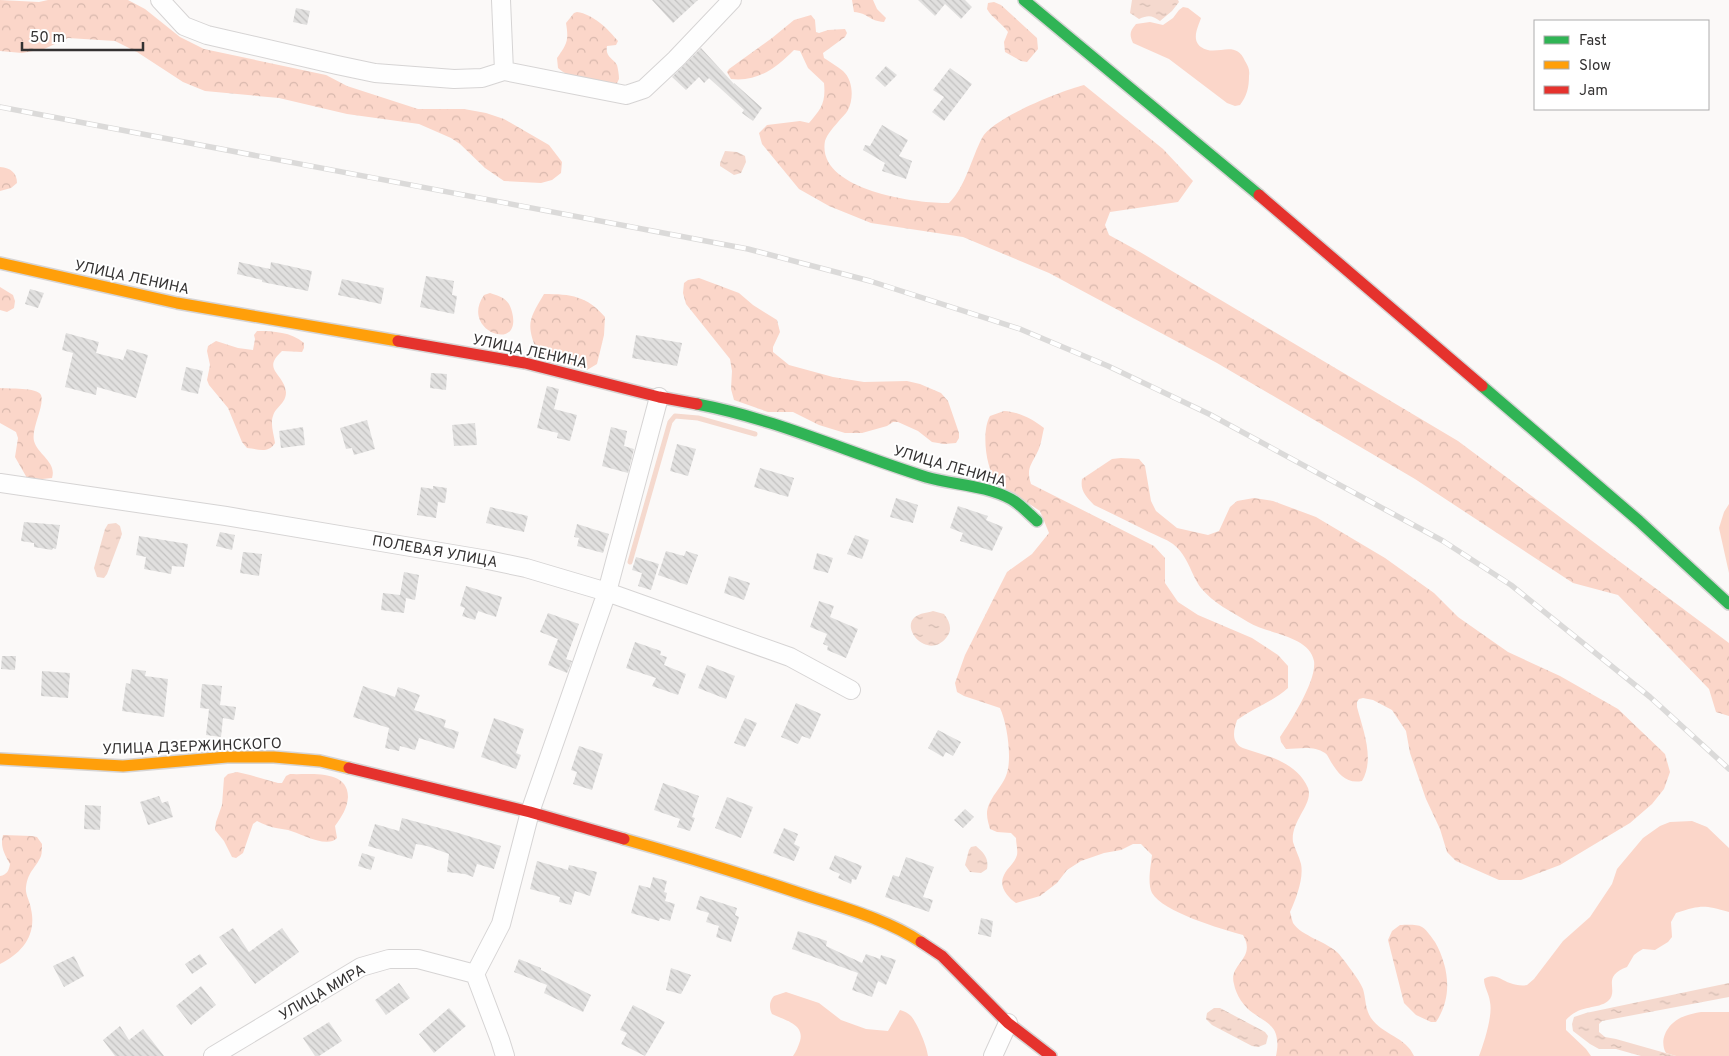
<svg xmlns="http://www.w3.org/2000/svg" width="1729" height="1056" viewBox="0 0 1729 1056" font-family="Overpass,sans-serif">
<defs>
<pattern id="forest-crowns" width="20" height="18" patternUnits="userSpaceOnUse" patternTransform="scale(1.25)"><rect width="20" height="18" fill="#fbd6c9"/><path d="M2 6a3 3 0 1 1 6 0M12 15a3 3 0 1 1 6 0" fill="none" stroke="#d8b8ad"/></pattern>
<pattern id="water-ripples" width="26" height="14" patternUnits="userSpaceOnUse" patternTransform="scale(1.25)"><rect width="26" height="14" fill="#f5d9ce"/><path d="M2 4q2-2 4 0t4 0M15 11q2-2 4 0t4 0" fill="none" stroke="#d3bbb1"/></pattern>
<pattern id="building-back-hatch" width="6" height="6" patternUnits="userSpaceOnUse" patternTransform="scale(1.25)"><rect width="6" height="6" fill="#e1e0df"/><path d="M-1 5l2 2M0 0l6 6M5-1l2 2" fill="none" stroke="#c2c1c0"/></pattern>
</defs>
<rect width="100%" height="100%" fill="#fbf9f8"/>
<path fill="#fbd6c9" d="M1183 7 1188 8 1201 18C1198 27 1191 40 1201 47 1216 58 1235 38 1245 61 1248 66 1250 70 1249 76 1249 87 1247 96 1240 105L1235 106 1227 103 1169 59 1133 43C1129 34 1130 31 1136 24L1150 22 1163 25 1173 18 1179 10Z
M1729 504V573L1719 528 1724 512Z
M1692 821 1707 827 1729 848V912C1703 905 1702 905 1676 913L1671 922 1672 937 1668 942 1655 950 1643 949 1638 952 1634 955 1627 967C1600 977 1620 990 1608 1001 1597 1010 1580 1004 1566 1020V1030L1586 1049 1591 1056H1479C1484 1043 1493 1015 1490 1002 1489 993 1484 987 1484 979 1494 972 1501 980 1510 983 1515 985 1522 986 1527 985L1534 979 1563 941 1590 917 1612 884 1617 869 1643 838 1660 826 1670 822Z
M786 992 819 1003 841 1020 866 1029 888 1031 900 1010C904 1011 908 1013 911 1016 917 1023 927 1046 928 1056H793C796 1052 798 1047 800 1041 805 1024 784 1020 772 1014 769 1008 769 1001 774 996Z
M1701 1012H1729V1056H1676L1666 1053C1658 1039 1669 1021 1685 1016 1690 1014 1695 1013 1701 1012Z"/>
<path fill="url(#forest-crowns)" d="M0 0 39 2 48 0H128L145 9 180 37 204 49 326 75 347 86 418 109H464L486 113 504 119 549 145 562 162 561 173 552 180 541 183 504 181 485 168 460 144 451 138 419 124 347 114 279 98 205 91 183 82 137 52 115 41 68 38 44 49 22 53 0 51Z
M852 0H873L877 9 886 18 884 22C869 21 868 13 854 12Z
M994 2 1001 5 1037 38 1038 49 1027 62 1021 61 1005 52 1004 42 1008 32C1002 23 992 18 987 9L988 3Z
M577 12C593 14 608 29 618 41L616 45 607 46C605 57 613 58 617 65 618 69 619 75 619 79L617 83 613 85C594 81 572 81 558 68L557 58C567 44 569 41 566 23L574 13Z
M811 15 815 20 816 32 819 33 828 30 845 29 847 33 845 37 823 53 824 58C830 62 837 66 843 71 853 80 854 98 848 110 846 114 841 118 838 122 834 127 827 134 825 141 816 190 916 204 949 203 966 186 971 159 982 138 992 118 1061 91 1084 85L1163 149 1193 181 1178 202 1110 212 1105 225 1109 235 1140 252 1458 441 1729 643V716L1716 712 1709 689 1618 595 1573 583 1415 479 1217 363 1049 273 963 237 871 223 829 206 799 189 762 144 759 133 767 125 800 121 809 123C821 109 826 103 824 83L808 68 800 51 794 50C776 68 758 82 731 79L727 72 729 69 772 38 794 20Z
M0 167C11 168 17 173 17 183L11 188 0 191Z
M699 278 739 293 753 305 777 320 780 332 773 347V352L789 365 833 377 864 382 907 381 920 384 941 393 948 401 959 433V438L956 443 944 444 932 442 918 431 898 422H893L887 426 862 433H845L819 425 793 412H768L734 400 731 389 732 371 730 359 686 304 683 293 684 283 688 280Z
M0 287 13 295 15 301 14 308 7 312 0 310Z
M490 293C502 297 509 299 512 312 523 354 459 331 484 295Z
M544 294C571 294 587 296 605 317L604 335 597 364 587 370 538 354C526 324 528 321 544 294Z
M257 331C274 331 291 332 304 343V348L302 352 282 351C261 370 284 373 286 392 286 404 276 406 273 416 270 424 274 435 275 443 268 454 258 449 247 448L242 442 228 408 209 385 207 380 210 365 207 351 208 346 216 341 238 348 253 350 255 339 254 335Z
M0 388C9 389 37 387 41 395 45 405 31 428 34 441 38 455 57 462 52 478L32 480 27 478 15 457 18 438 16 432 0 423Z
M1004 411C1020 412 1032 419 1044 428 1042 436 1041 446 1037 453 1031 465 1026 469 1031 484L1154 546 1165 558V583L1178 602 1198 615 1252 638 1278 655 1288 666V688C1274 701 1253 708 1237 720 1235 727 1232 735 1236 742 1239 748 1246 749 1252 751 1275 758 1298 765 1308 788 1314 804 1290 821 1293 842 1295 849 1299 856 1301 864 1304 878 1296 899 1290 912 1291 915 1292 920 1293 923 1301 936 1328 942 1339 954 1346 963 1359 979 1363 989 1366 999 1365 1009 1371 1018 1383 1035 1406 1037 1414 1056H1276C1277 1051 1278 1045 1277 1040 1276 1025 1264 1021 1253 1013 1244 1007 1236 995 1234 984 1228 964 1257 959 1243 935 1221 929 1163 912 1152 893 1147 883 1151 865 1152 855L1141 844H1133L1121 850 1104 853 1081 861 1067 870 1057 883 1040 896 1016 903C1008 897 998 887 1004 875 1007 868 1015 863 1017 855 1018 850 1016 843 1016 838L1011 833 997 832 990 829C989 825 987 819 987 814 987 799 1003 787 1007 773 1012 757 1007 723 1000 708L964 696 957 692 955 683 965 655 1007 572 1032 554 1049 533 1040 511 997 483C986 469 981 432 990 416Z
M1121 458 1139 459 1145 466 1151 501 1156 511 1177 528 1208 535 1219 531 1230 507 1237 501 1254 498 1273 501 1316 517 1385 558 1434 593 1458 617 1508 652 1560 676 1618 709 1665 754 1670 772 1664 789 1652 804 1630 823 1560 865 1521 880H1499L1456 861 1447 852 1440 829 1426 799 1410 753 1406 731 1392 710 1373 700 1363 698 1359 699 1357 702V707C1363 730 1375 759 1362 781 1347 784 1339 775 1331 762 1329 759 1328 755 1325 753 1313 745 1299 749 1286 749L1281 742 1280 737C1291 721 1317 680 1314 661 1309 635 1267 634 1248 622 1232 612 1213 603 1201 588 1190 573 1189 557 1173 544 1166 539 1157 536 1149 532 1131 523 1113 514 1094 505 1086 496 1080 491 1082 479L1112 459Z
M237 772 250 775 278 783H282L286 776 290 774C310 775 348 769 348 797 347 809 342 816 335 826L337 838C327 849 300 833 288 830 284 829 280 829 276 828 270 827 263 824 257 821L253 824 243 853 236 858 232 857 224 841 215 830 216 822 222 805 224 778 228 774Z
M3 835 32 836 37 837 42 844C42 848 42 853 41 856 36 868 28 871 26 887 25 895 30 901 31 909 37 935 22 953 0 964V876C7 875 9 870 10 864 4 853 0 846 3 835Z
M1400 925C1406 925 1417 924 1422 927 1428 931 1431 937 1435 942 1449 967 1453 997 1436 1022H1431L1416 1015 1404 1003 1388 940 1392 931Z"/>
<path fill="url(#water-ripples)" d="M1132 0H1178L1179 2 1172 11 1160 21C1152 15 1148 15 1139 19L1130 13Z
M725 151 737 152 745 156 746 162 741 173 734 175 720 166V163Z
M116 523 120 526 122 534 107 574 104 578 97 577 94 568 105 529 108 524Z
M933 611 944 614C950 622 953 630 946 638 928 660 900 629 915 617 920 613 927 613 933 611Z
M976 846C984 853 989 858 987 869L981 873 970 872 965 865 969 850 971 847Z
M1729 983V997L1602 1021 1599 1024V1032L1605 1037 1616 1039 1676 1056H1641L1616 1049H1599L1590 1044 1573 1031 1572 1024 1574 1017 1586 1013Z
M1214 1008H1220L1265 1032 1268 1036 1266 1044 1258 1047 1252 1046 1212 1025 1206 1019 1207 1013Z"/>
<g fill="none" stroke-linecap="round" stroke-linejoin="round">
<path stroke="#f5d9ce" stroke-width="5" d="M630 562 670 422 675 416 698 418 755 434"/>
</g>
<path fill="url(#building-back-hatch)" d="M652 0H698L673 23Z
M918 0H965L972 7 961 19 945 4 935 16Z
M296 8 310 11 307 25 293 22Z
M701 48 734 84V83L762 108 753 121 742 113 744 110 709 78 704 83 699 77 686 90 672 77Z
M886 66 897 75 885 87 875 78Z
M950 68 972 84 944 121 932 112 944 97 933 90Z
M882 125 908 140 899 156 912 161 906 179 882 171 885 163 863 150 865 145 870 146Z
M239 262 270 269 271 262 312 271 308 291 262 282V280L237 274Z
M426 276 454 281 452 295 457 296 454 314 420 307Z
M342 279 384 288 381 304 338 295Z
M30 289 44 293 38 308 25 304Z
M66 333 99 342 96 353 123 360 127 349 148 355 136 398 97 387 96 395 65 387 73 353 62 350Z
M636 335 682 343 677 366 632 358Z
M186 367 203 371 198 394 181 390Z
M431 373 447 374 446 390 430 388Z
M547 386 559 389 554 409 577 415 570 441 557 438 558 433 537 428Z
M367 420 375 449 354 455 352 448 346 449 340 428Z
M475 423 477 445 454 446 452 425Z
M303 427 305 445 281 448 279 431Z
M611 427 627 431 624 446 634 449 628 473 602 466Z
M677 444 696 449 688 476 670 471Z
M760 468 794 478 788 497 754 487Z
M433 486 447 488 445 503 438 502 436 518 417 515 421 487 433 489Z
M896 498 918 505 913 523 890 517Z
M958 506 988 516 986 520 1003 527 992 551 960 541 963 533 950 528Z
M490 507 528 516 524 532 486 523Z
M24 522 60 525 56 549 53 548 52 550 34 547V543L21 541Z
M577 524 609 534 603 553 577 546 579 538 574 537Z
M220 532 235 535 232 550 216 546Z
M855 535 869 540 862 559 847 554Z
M139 536 188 544 184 567 172 566 171 574 144 569 146 557 136 555Z
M666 551 684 556 686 551 698 555 687 585 658 575Z
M243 552 262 554 259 576 240 573Z
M817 553 833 558 828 573 813 569Z
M636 557 659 564 651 590 638 586 642 573 632 570Z
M404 572 419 575 415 600 406 598 404 613 381 610 383 593 400 595Z
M729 576 750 583 744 600 724 593Z
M466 586 502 597 496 617 478 611 475 620 462 616 465 608 460 606Z
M819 601 834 606 830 617 858 629 846 658 827 650 828 646 823 644 827 634 810 627Z
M548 613 579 624 566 659 572 661 567 673 548 665 558 639 540 632Z
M635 642 661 651 660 655 667 657 664 665 686 674 678 695 652 686 656 678 626 668Z
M2 656H16L15 670 1 669Z
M707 665 735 676 726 699 698 688Z
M132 669 146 671 145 676 168 679 164 717 122 711 126 683 130 684Z
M42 671 70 673 68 698 41 696Z
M202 684 222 686 220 705 236 707 234 720 223 718 221 737 206 735 209 709 200 708Z
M363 686 395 697 398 687 420 695 414 710 446 720 444 727 459 732 454 749 419 738 415 750 400 746 399 751 385 748 389 728 353 717Z
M796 703 821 714 810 739 802 736 798 744 781 737Z
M494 718 524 729 516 753 521 755 516 769 481 757Z
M745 718 757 723 745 747 734 743Z
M938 730 961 742 953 756 946 752 943 757 928 748Z
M579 746 603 754 592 790 573 784 577 772 571 770Z
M663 783 699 796 692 817 695 818 690 831 677 827 680 819 654 810Z
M159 796 162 803 168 801 173 817 148 825 140 802Z
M727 797 753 807 741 838 715 828Z
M85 805 101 806 100 830 84 829Z
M965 809 974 817 963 828 954 820Z
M402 818 455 832 501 846 494 869 477 864 473 877 465 874 447 872 449 854 427 846 416 844 412 859 368 846 375 824 399 831Z
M784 828 798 834 794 844 800 847 794 861 773 853Z
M362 853 375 857 371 870 358 866Z
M835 855 862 866 856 880 852 879 851 884 838 878 840 874 829 869Z
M906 857 934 867 923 897 933 900 929 912 885 897 893 875 899 877Z
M537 861 568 870 569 865 597 872 590 896 575 891 571 905 559 902 560 897 530 889Z
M653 877 667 881 664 892 667 893 665 901 675 904 670 921 660 918 659 921 631 913 639 885 650 888Z
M700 896 737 908 735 915 739 917 731 942 716 937 719 926 706 922 709 913 696 909Z
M981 918 993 921 991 937 978 934Z
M233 928 249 952 282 928 299 952 255 984 219 937Z
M798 931 827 941 826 946 862 963 866 954 880 959 881 955 896 960 886 985 878 981 872 997 852 990 858 973 792 949Z
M200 954 207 964 192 974 185 964Z
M74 956 84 976 64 987 53 966Z
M519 959 541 968V970L591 995 583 1012 544 993 547 985 514 972Z
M671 968 691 975 681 994 666 990Z
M399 983 410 998 386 1015 375 1000Z
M201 986 216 1005 191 1025 176 1006Z
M633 1005 665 1022 645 1056 621 1044 627 1033 620 1030Z
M449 1008 466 1026 434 1053 419 1034Z
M329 1022 342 1041 319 1056H315L303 1038Z
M120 1026 129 1040 143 1029 164 1056H115L103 1040Z"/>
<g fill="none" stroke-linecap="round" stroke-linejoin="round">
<g stroke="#d6d4d4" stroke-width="20">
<path id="street" d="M160 0 184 26 207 35 337 65 375 73 454 79 482 78 504 71 626 95 644 89 676 59 732 0
M501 0 504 71
M0 483 226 516 488 560 526 568 607 592 790 657 851 690
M475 974 500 1040 505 1056
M213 1056 361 967 389 959H418L475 974 501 924 530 812 607 592 659 397
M993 1056 1008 1023"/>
</g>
<g stroke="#d6d4d4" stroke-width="14">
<path id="fast" d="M1024 0 1259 195
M1482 386 1639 521 1729 604
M697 404C776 419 849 453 926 477 953 485 985 485 1011 499 1020 504 1029 514 1037 521"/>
</g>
<g stroke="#d6d4d4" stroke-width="14">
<path id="slow" d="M0 263 177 303 398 341
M0 759 123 766 227 757H274L320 761 349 768
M624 839C684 856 745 875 805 895 844 908 886 919 921 942"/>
</g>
<g stroke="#d6d4d4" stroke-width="14">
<path id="jam" d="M1259 195 1482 386
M398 341 525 363 659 397 697 404
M349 768 530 812 624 839
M921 942 942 956 1008 1023 1051 1056"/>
</g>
<use href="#street" stroke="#fefefe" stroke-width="18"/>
<use href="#fast" stroke="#30b455" stroke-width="11"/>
<use href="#slow" stroke="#ff9f0a" stroke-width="11"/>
<use href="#jam" stroke="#e5322d" stroke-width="11"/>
<g stroke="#dbdad9" stroke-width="5.5">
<path id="rail" d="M0 107 748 249 870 281 1020 329 1108 366 1209 414 1443 541 1511 585 1650 697 1729 769"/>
</g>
<use href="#rail" stroke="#fff" stroke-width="4" stroke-dasharray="11" stroke-linecap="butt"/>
</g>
<g text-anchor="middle" stroke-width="4" stroke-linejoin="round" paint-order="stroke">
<g font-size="15" fill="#343232" stroke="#fff">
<text transform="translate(132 277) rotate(12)" y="5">УЛИЦА ЛЕНИНА</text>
<text transform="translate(530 351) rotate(12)" y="5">УЛИЦА ЛЕНИНА</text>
<text transform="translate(950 466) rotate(16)" y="5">УЛИЦА ЛЕНИНА</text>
<text transform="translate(435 551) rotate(10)" y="5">ПОЛЕВАЯ УЛИЦА</text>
<text transform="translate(192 746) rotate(-2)" y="5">УЛИЦА ДЗЕРЖИНСКОГО</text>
<text transform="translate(322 992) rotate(-30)" y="5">УЛИЦА МИРА</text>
</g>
</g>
<rect x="1534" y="20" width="175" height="90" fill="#ffffff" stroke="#aeadad"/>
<rect x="1544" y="36" width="25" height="8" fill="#30b455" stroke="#aeadad"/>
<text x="1579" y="45" font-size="15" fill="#343232">Fast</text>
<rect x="1544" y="61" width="25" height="8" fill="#ff9f0a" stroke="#aeadad"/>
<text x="1579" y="70" font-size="15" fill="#343232">Slow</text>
<rect x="1544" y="86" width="25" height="8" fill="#e5322d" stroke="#aeadad"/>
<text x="1579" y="95" font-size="15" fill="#343232">Jam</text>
<path d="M22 42v8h121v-8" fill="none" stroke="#343232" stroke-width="2.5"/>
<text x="30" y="42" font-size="15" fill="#343232" stroke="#ffffff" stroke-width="4" paint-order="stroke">50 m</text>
</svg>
